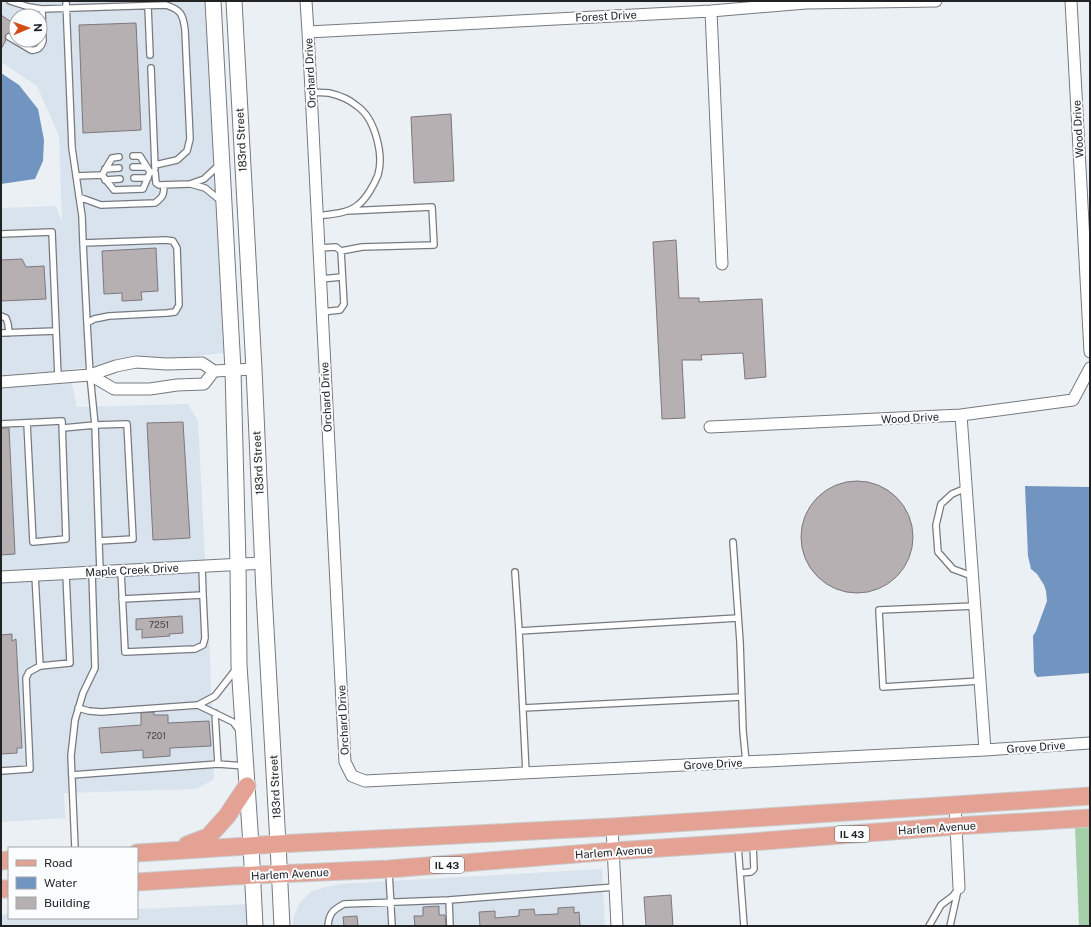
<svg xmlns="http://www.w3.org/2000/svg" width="1091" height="927" viewBox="0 0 1091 927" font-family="'Public Sans',sans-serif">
<rect width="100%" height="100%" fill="#eaf0f4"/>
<path fill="#d8e3ed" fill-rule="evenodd" d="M1 1H206L216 212 224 353 69 369 77 407 188 404 198 421 210 658 214 779 196 789 64 793 65 818 1 822V208L56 206 62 222 59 136 37 86 1 62ZM16 16H40V40H16Z
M602 869 605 926H293V919L300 902 312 891 339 884Z
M249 904V926H1V915L9 914V918H137V909Z"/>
<path fill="#a4cfa9" d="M1090 825V926H1079L1075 826Z"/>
<path fill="#7294c1" d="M1 73 19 85 38 109 44 140 43 161 35 179 1 184Z
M1025 486 1090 487V673L1037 677 1034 672 1033 636 1036 631 1047 601 1046 591 1044 585 1037 574 1031 569 1028 556Z"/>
<path fill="#b6b0b3" stroke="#7d777b" d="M1 15 16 25 11 33H9L6 35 5 37 6 40 1 49Z
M136 23 141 130 83 133 79 25Z
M451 114 454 181 414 183 411 117Z
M676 240 679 298H699V302L762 299 766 377 745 379 743 353 701 355 702 360H682L685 418 662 419 653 242Z
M156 248 158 291 141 292 142 300 122 301V293L104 294 102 251Z
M22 259 26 267 44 266 46 299 1 301V260Z
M183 422 190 538 153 540 147 423Z
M1 428H9L15 554 1 555Z
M801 537a56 56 0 1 1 112 0a56 56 0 1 1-112 0Z
M182 616 183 633 169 634 170 636 142 638V629L136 630V619Z
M12 634V641L16 639 22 748H17V753L1 754V635Z
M154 712V715H168V723L209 721 211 746 170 748V756L143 758V750L101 753 99 728 141 725V713Z
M671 895 673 926H646L644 897Z
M439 906V915H445L446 926H415L414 916H423V907Z
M574 907V913L579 912 580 926H480L479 912 495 911V918L519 916V910L534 909 535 915 558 914V908Z
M357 916 358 926H344L343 917Z"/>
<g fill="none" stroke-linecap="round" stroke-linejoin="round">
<g stroke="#767a7f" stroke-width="8">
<path id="lane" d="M10 1 29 7 42 9 166 5C181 10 183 14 185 30L190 139 187 151 177 160 155 165
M66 1 72 148 82 216 83 243
M148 6 150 55
M9 37 31 50C38 51 41 48 43 41L42 9
M151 68 155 168
M311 92C317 93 323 92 329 93 338 95 350 100 357 106 375 118 384 155 378 175 374 185 366 199 358 205 347 214 331 214 317 216
M133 156H140L150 172H155L156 183 159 185 190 184 204 179 219 165
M133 167H147
M105 169 119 168
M102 175 114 190 143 189 150 172
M102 175 112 158 119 157
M76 176 102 175
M134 178H148
M105 180 120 179
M191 184 205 188 221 201
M79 197 101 205 155 203C163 197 164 195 164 185
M1 234 52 232 58 377
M319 248 336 247 341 251 344 304 340 310 322 312
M341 251 362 247 434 245 432 207 347 211
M320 279 342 277
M1 316 6 318 8 324 9 333
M87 323 83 243 166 240 173 241 177 248 179 305 175 312 167 313 109 316 94 319 87 323 90 375 95 425 100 572
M1 333 56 331
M1 424 62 421 66 539 33 542 27 423
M63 428 95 425 127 424 133 539 99 541
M966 488 952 494 941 504 936 525 938 552 953 569 972 576
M733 542 740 642 743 731 746 762
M202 566 203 595
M121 571 125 652 195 649 203 645 205 638 203 595 122 599
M515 572 519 631 526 773
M35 575 40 666 70 663 66 574
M975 606 879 610 883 687 980 681
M519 631 738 618
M198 705 233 722 240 731
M78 708 89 711 101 712 198 705 215 696 236 669
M523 708 742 697
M215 713 218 764
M1 771 30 769 26 678 29 672 40 666
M72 775 218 764 245 766
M738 846 744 926
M75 848 71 756 75 720 83 693 95 668 92 572
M389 872 392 926
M740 873 751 872 754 869 753 844
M328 926C329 913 333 910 344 904L449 900
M450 926 449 900 615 887
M929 926 941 905 953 896 959 888
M950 926 958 890"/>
</g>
<g stroke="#767a7f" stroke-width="13">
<path id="street" d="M306 1 308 32 711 11 806 3 936 1
M1071 1 1090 352
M711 11 722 264
M308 32 345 762 352 776 365 781 985 750 1090 743
M90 375 114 389H150L177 385 204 384 214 371
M1 382 90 375 116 366 136 362 167 364 202 363 214 371 254 369
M961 415 985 750
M710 427 961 415 1073 400 1090 368
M1 577 263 563
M955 805 959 888
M612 827 617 926"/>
</g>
<g stroke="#767a7f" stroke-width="17">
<path id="secondary" d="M213 1 233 370 238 564 239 665 251 845 255 926
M234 1 254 369 264 593 278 844 282 926"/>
</g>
<g stroke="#c9caca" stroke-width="19">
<path id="primary" d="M187 845 208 837 227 816 247 786
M137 853 278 844 612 827 955 805 1090 796
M1 861 9 860
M137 882 233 876 389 869 614 851 738 843 956 826 1090 818
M1 889H9"/>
</g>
<use href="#lane" stroke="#fff" stroke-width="5.5"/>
<use href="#street" stroke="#fff" stroke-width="11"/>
<use href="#secondary" stroke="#fff" stroke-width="15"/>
<use href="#primary" stroke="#e3a294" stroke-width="17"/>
</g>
<g text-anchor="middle" stroke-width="4" stroke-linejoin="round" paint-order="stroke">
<g font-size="9" fill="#464647">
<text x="159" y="628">7251</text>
<text x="156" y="739">7201</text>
</g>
<g fill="#fafcfe" stroke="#616365" stroke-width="1">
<rect x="835" y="826" width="34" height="16" rx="3"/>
<rect x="430" y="857" width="34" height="16" rx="3"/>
</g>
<g font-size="10" font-weight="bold" fill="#202223">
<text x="852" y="838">IL 43</text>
<text x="447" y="869">IL 43</text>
</g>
<g font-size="11" fill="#202223" stroke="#fafcfe">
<text transform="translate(606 16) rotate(-3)" y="4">Forest Drive</text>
<text transform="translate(310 73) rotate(-93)" y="4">Orchard Drive</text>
<text transform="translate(1078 129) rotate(-93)" y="4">Wood Drive</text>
<text transform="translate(241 140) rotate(-93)" y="4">183rd Street</text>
<text transform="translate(326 397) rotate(-93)" y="4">Orchard Drive</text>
<text transform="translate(910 418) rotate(-3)" y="4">Wood Drive</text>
<text transform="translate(258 463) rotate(-93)" y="4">183rd Street</text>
<text transform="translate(132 570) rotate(-3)" y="4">Maple Creek Drive</text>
<text transform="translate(343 720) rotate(-93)" y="4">Orchard Drive</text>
<text transform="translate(1036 747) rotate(-4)" y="4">Grove Drive</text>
<text transform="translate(713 764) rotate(-3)" y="4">Grove Drive</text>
<text transform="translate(275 787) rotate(-93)" y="4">183rd Street</text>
<text transform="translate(937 828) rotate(-4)" y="4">Harlem Avenue</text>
<text transform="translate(614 852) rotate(-4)" y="4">Harlem Avenue</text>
<text transform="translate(290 874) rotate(-3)" y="4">Harlem Avenue</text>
</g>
</g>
<rect width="1091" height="927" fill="none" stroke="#202223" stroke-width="4"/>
<rect x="8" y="847" width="130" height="72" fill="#fafcfe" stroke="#a3a5a6"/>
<rect x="16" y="860" width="20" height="6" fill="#e3a294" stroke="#a3a5a6"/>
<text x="44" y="867" font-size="12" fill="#202223">Road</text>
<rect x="16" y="877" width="20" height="12" fill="#7294c1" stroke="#a3a5a6"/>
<text x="44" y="887" font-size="12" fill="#202223">Water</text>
<rect x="16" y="897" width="20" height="12" fill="#b6b0b3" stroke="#a3a5a6"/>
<text x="44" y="907" font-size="12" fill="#202223">Building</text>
<g transform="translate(28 28) rotate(88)"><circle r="19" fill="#fafcfe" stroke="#a3a5a6"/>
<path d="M0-3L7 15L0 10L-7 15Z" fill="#d34d16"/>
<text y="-6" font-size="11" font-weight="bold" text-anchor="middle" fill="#202223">N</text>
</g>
</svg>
